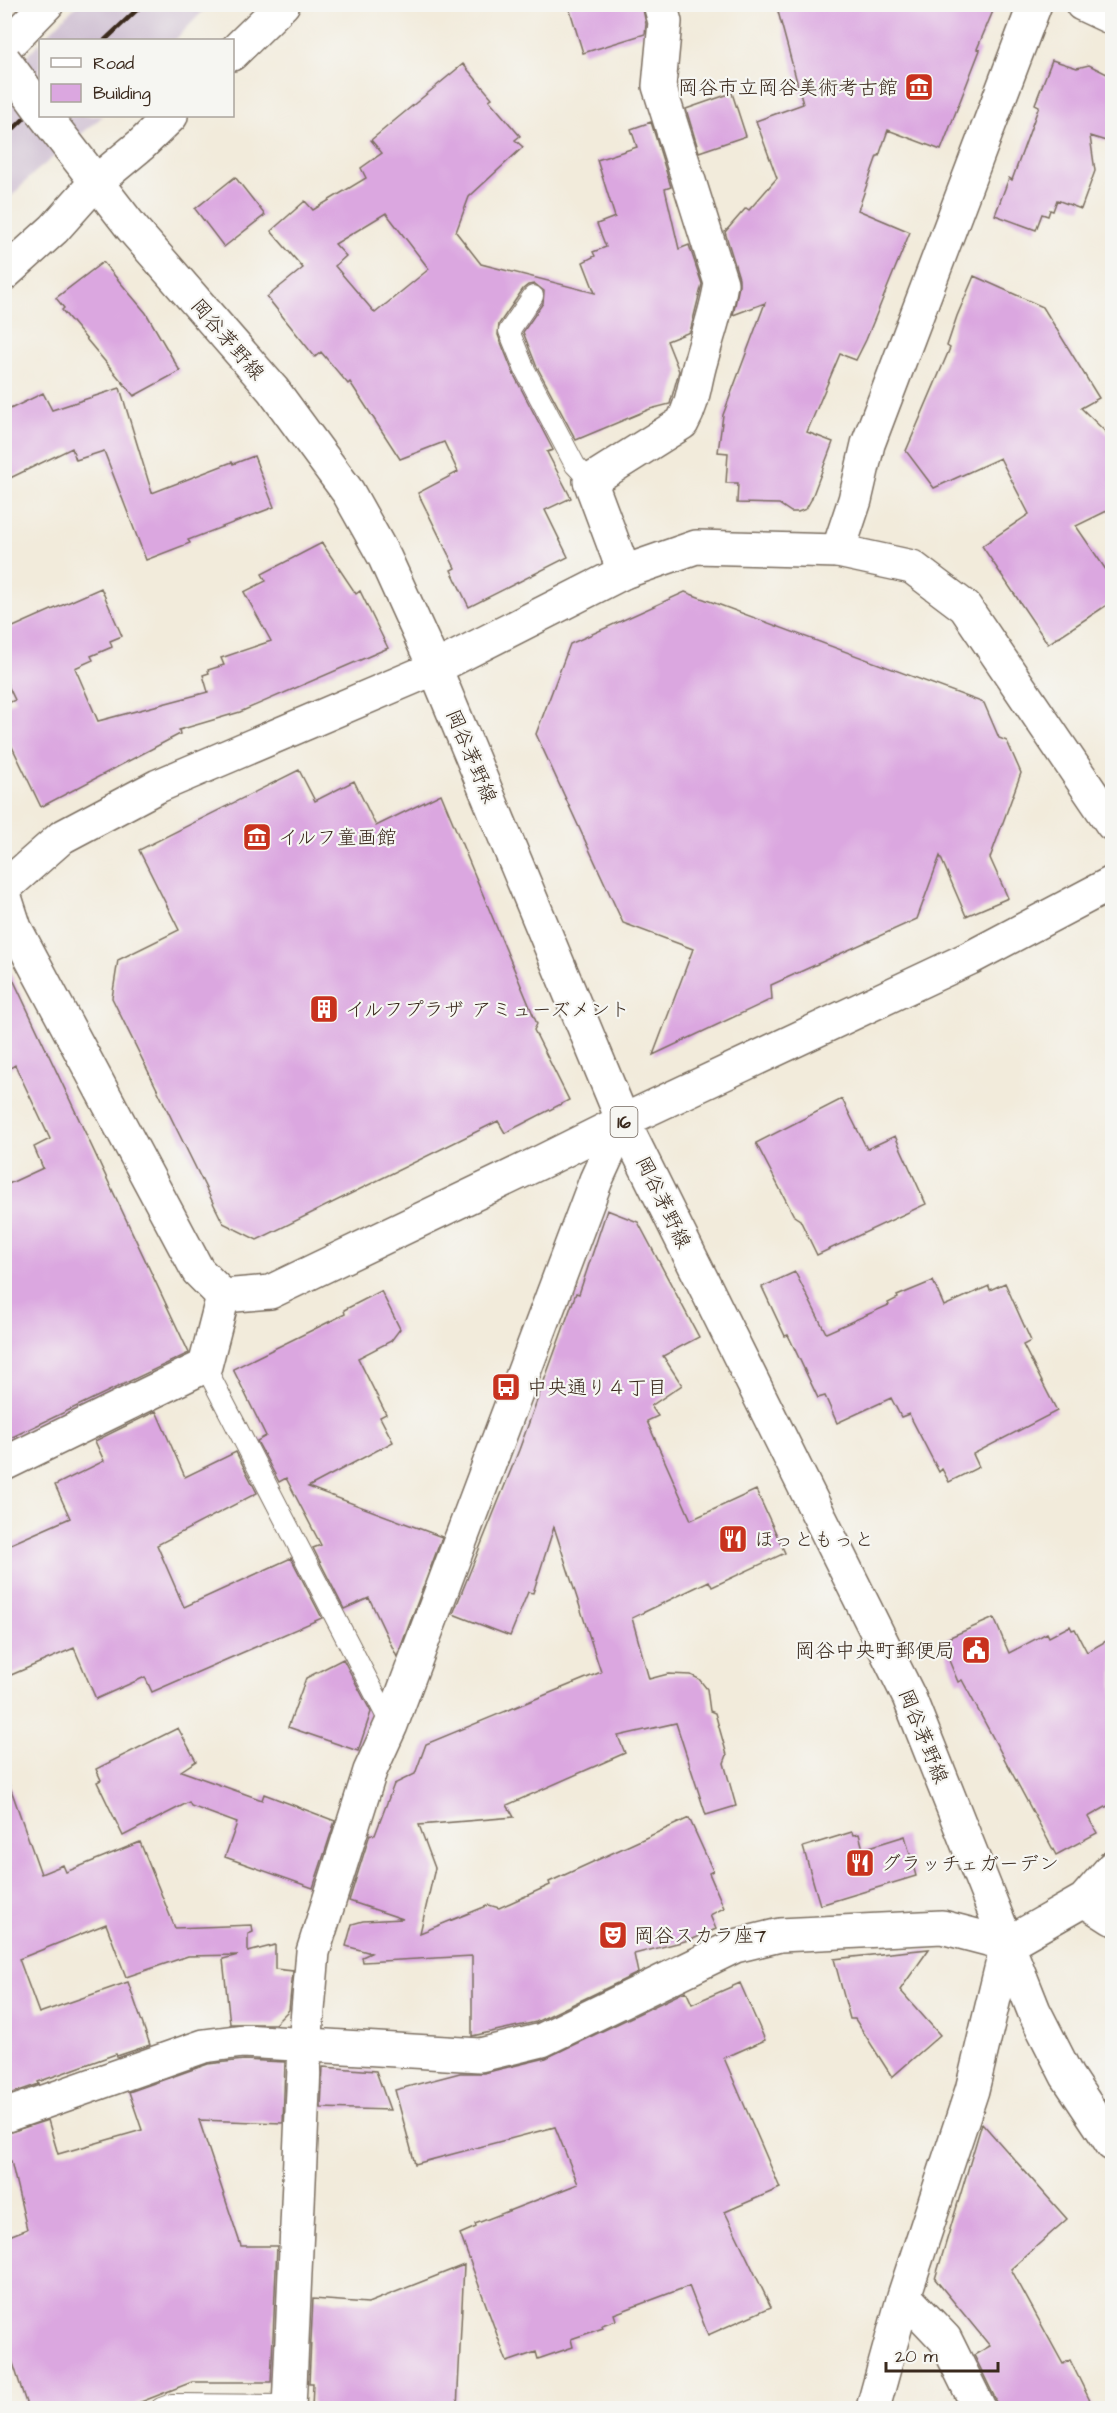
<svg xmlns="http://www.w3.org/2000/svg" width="1117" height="2413" viewBox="0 0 1117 2413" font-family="'Architects Daughter','Klee One',sans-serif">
<rect width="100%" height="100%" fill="#f6f6f2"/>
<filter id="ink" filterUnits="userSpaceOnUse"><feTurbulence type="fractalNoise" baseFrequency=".0167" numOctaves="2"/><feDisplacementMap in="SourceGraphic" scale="12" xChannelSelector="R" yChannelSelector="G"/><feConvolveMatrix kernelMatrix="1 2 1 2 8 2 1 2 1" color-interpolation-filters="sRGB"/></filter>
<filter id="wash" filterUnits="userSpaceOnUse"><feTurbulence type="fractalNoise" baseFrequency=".008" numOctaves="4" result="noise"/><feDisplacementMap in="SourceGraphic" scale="24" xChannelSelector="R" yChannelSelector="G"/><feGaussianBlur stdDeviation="1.35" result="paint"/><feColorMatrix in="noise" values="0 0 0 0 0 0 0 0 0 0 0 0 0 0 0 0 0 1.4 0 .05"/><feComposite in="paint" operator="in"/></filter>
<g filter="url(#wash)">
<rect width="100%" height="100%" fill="#f2ebdb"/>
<path fill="#cebed1" d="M77 5V4L209 5 175 40H42Z
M40 42V116H103L33 174 5 203V79Z"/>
<g id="blocks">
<path fill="#dba7e0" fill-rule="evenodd" d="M568 4H642L646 24 645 34 583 53Z
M776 4H996L977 49 980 50 941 150 888 130 879 156H877L858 210 910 232 866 340 856 360 840 354 807 432 833 442 811 500 806 509 798 512H791L779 504 737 503 738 483H726L728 453 718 452 723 415 765 303 733 315 739 286V278L725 232 746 208 749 210 777 178 756 121 803 104Z
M1052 60 1077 68 1089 65 1113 77V124L1106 141 1090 136 1095 171 1081 209 1057 200 1053 211 1050 210 1048 216 1042 214 1036 230 995 215 1009 178 1012 180 1039 106 1035 104Z
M463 64 492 98 489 100 520 136 515 140 523 147 469 197 456 232 481 264 595 293 583 262 595 256 593 252 606 247 597 224 615 217 597 160 637 147 631 129 651 122 671 187 665 189 679 249 689 245 702 284 690 332 667 341 679 371 670 404 650 409 576 440 536 365 523 332 543 303 544 291 535 284 528 285 523 289 499 324 498 335 514 375 553 450 547 452 571 498 545 510 568 557 469 607 451 570 455 568 418 493 458 472 444 442 400 459 350 382 348 384 321 352 315 357 267 297 303 268 271 231 305 201 313 210 366 178 361 168 382 153 371 140ZM386 213 429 269 375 313 335 266 346 256 335 244Z
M732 93 746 136 699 152 686 109Z
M235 177 265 215 224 247 195 209Z
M103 262 146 313 180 371 134 396 62 310 64 308 56 298Z
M974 276 1043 307 1099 398 1081 408 1113 439V508L1076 526 1113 580V601L1048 644 982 546 1029 514 1000 458 934 488 906 451 950 348 947 346 957 316Z
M120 388 152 493 232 462 233 464 254 456 274 507 188 540 190 543 146 560 104 451 76 460 72 448 4 481V412L43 393 52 410Z
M322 543 356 594 360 591 388 648 240 712 179 730 180 734 41 807 4 730V705L15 700 4 677V631L101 588 122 636 110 641 112 647 91 656 93 660 75 668 98 721 208 692 203 675 209 673 208 670 224 665 221 658 271 641 244 592 266 581 262 574Z
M685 592 984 703 999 738 1007 741 1021 773 990 858 1008 898 966 916 940 856 917 919 771 985 772 999 653 1055 693 949 623 923 536 734 570 644Z
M299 770 315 801 354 781 376 826 441 794 537 1024 534 1030 569 1100 505 1133 498 1121 257 1240 223 1223 112 998 118 960 179 930 139 850Z
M4 960 189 1353 4 1441V1186L43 1168 34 1147 50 1139 15 1065 4 1072Z
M842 1099 867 1149 895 1136 926 1204 817 1255 800 1220 794 1216 756 1143Z
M607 1210 638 1222 699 1337 663 1356 682 1385 651 1406 658 1416 647 1421 691 1520 756 1490 785 1553 712 1587 709 1581 632 1618 649 1679 668 1674 691 1675 699 1679 707 1689 710 1711 715 1713 727 1755 724 1763 736 1806 706 1815 676 1723 618 1736 625 1753 507 1805 514 1817 419 1825 435 1868 420 1933 489 1905 499 1908 550 1885 549 1882 689 1818 713 1871 709 1873 724 1908 710 1915 716 1929 693 1939 634 1954 638 1973 536 2022 472 2036V1956L363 1962 362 1957 371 1953 346 1946 352 1924 363 1921 403 1919 349 1901 370 1834 375 1835 394 1784 415 1774 426 1744 601 1672 554 1527 533 1593 528 1592 510 1636 453 1614 519 1450 576 1293 579 1294Z
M795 1272 826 1333 889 1305 888 1303 898 1298 897 1296 933 1281 944 1306 989 1286 990 1290 1005 1283 1031 1341 1023 1345 1057 1411 973 1454 979 1467 949 1482 942 1469 939 1472 909 1414 901 1417 891 1398 837 1423 825 1396 818 1398 788 1335 785 1336 762 1287Z
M381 1291 400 1329 391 1341 358 1358 386 1414 380 1417 393 1442 308 1487 442 1537 397 1657 369 1598 344 1609 313 1548 321 1545 286 1478 279 1482 257 1441 266 1436 233 1369 345 1314 344 1310Z
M156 1411 185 1477 236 1452 257 1493 157 1545 184 1607 291 1558 322 1618 152 1692 145 1677 96 1699 74 1648 4 1678V1547L70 1518 55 1485 104 1461 95 1441Z
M994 1618 1009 1653 1047 1633 1049 1637 1070 1626 1072 1630 1075 1629 1087 1652 1113 1637V1803L1088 1817 1097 1833 1056 1855 962 1680 958 1682 941 1641Z
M343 1659 371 1712 358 1751 288 1727 306 1678Z
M178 1728 196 1761 181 1771 262 1800 264 1794 335 1821 313 1888 225 1857 237 1823 191 1806 189 1802 123 1836 97 1782 101 1780 96 1769Z
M9 1784 41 1874 63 1865 66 1872 140 1842 175 1928 252 1925 253 1932 248 1934V1952L275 1945V1969L293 1971 289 2010 275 2024H230L223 1959 238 1955 188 1956 126 1977 106 1924 19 1959 39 2013 128 1982 150 2045 117 2056 116 2054 38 2082 39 2084 4 2096V1785Z
M852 1832 853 1835 859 1834 863 1849 905 1836 916 1876 820 1905 803 1847Z
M929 1949 900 1990 940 2035 892 2077 855 2019H850L834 1959Z
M740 1983 765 2040 724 2058 780 2188 725 2212 771 2307 708 2335 689 2286 614 2314 616 2320 602 2325 603 2328 571 2339 573 2347 538 2359 536 2352 507 2362 460 2234 476 2227 475 2224 578 2184 555 2127 415 2164 395 2090 460 2073H484L546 2058 686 1991 692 2004Z
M244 2060 285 2062 283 2123 199 2120 241 2246H277L271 2382H192L123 2409H28L11 2357 4 2359V2238L27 2229 11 2161 4 2163V2134L48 2120 58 2154 142 2130 129 2092 208 2064Z
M323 2067 376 2071 390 2110 321 2108Z
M982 2123 1067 2219 1011 2269 1063 2364 1070 2360 1094 2409H998L996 2400 974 2355 990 2346 935 2279Z
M464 2265 457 2409H312L313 2383H309L313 2299 368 2303Z"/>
</g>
</g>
<g filter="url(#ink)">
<use href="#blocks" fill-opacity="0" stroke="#7b6e60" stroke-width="1.5"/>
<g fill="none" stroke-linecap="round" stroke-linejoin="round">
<g stroke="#7b6e60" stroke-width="22">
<path id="lane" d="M533 296 509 331 525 370 575 465 590 481
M205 1366 391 1725
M161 2408 172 2404 289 2405"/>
</g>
<g stroke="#7b6e60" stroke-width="36">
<path id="street" d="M838 551 855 500 868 444 1035 4
M624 572 590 481 682 423C694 402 694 383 701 360 708 334 717 310 721 283L659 86 665 22 660 4
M4 1464 205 1366 223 1296
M1084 1900 1112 1918
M4 2116 204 2046 243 2041 480 2055 542 2040 735 1946 780 1935 942 1927 1007 1944 1084 1900 1112 1868
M904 2296 945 2339 979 2408
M289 2408 305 2045 313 1952 370 1771 391 1725 596 1180 623 1121
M873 2408 904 2296 972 2090 1007 1944"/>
</g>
<g stroke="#7b6e60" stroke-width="36">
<path id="secondary" d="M1082 4 1112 18
M232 54 283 4
M4 274 54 229 96 182 142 144 171 116
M4 888 62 837 158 786 435 668 624 572 696 547 838 551 912 567 965 607 1112 824
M4 894 15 928 198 1271 223 1296 270 1292 543 1161 623 1121 970 958 1112 883"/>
</g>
<g stroke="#7b6e60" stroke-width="36">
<path id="primary" d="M4 48 47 4
M45 116 132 228 273 390 348 492 385 558 435 668 623 1121 909 1697 1034 2011 1067 2076 1112 2144"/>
</g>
<use href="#lane" stroke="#fff" stroke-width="20"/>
<use href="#street" stroke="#fff" stroke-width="33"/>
<use href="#secondary" stroke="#fff" stroke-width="33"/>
<use href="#primary" stroke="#fff" stroke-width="33"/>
<path stroke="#3b2a1e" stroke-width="4.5" d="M105 40 143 4
M4 138 40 103"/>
<g stroke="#7b6e60" stroke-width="36" stroke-linecap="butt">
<path id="primary-bridge" d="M4 60 40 109"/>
</g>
<use href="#primary-bridge" stroke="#fff" stroke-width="33"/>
</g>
</g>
<defs>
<g id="museum-square" transform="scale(1.5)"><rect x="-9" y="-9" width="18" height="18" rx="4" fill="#c8321e" stroke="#f6f6f2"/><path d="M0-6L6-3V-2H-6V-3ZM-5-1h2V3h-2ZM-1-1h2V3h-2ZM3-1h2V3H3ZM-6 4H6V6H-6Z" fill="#fff"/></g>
<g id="building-square" transform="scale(1.5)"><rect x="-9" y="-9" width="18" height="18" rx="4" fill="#c8321e" stroke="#f6f6f2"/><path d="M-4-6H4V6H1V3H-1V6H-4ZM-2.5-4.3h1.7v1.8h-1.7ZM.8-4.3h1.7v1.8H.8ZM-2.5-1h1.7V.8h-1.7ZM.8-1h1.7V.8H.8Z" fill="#fff"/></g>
<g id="bus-square" transform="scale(1.5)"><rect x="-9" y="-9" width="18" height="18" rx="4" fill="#c8321e" stroke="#f6f6f2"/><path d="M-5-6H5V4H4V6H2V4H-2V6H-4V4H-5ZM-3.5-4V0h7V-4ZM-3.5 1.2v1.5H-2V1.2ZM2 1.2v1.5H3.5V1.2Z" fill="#fff"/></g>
<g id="restaurant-square" transform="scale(1.5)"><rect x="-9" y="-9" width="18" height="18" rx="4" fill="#c8321e" stroke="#f6f6f2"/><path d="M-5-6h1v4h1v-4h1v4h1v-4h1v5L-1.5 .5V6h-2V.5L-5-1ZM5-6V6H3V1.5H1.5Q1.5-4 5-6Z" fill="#fff"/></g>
<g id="civic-square" transform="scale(1.5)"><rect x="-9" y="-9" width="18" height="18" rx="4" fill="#c8321e" stroke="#f6f6f2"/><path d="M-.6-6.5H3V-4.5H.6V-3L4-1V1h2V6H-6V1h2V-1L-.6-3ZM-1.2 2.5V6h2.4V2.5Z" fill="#fff"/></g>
<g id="theatre-square" transform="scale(1.5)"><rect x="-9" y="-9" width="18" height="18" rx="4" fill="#c8321e" stroke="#f6f6f2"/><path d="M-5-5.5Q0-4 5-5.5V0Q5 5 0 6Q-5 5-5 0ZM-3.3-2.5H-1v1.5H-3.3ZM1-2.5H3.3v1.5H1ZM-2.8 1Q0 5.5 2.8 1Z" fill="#fff"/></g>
</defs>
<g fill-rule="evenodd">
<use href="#museum-square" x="919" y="87"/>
<use href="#museum-square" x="257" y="837"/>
<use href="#building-square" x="324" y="1009"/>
<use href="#bus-square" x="506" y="1387"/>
<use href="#restaurant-square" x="733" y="1539"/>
<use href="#civic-square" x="976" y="1650"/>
<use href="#restaurant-square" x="860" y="1863"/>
<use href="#theatre-square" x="613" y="1935"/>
</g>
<g text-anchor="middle" stroke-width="4.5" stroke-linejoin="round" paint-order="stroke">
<rect fill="#f6f6f2" stroke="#73675e" stroke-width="1.5" x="610.5" y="1107" width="27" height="30" rx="4.5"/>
<g font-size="18" font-weight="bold" fill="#3b2a1e">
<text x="624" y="1128">16</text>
</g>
<g font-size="20" fill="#3b2a1e" stroke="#f6f6f2" text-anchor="start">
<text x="898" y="94" text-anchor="end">岡谷市立岡谷美術考古館</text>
<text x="278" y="844">イルフ童画館</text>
<text x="345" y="1016">イルフプラザ アミューズメント</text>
<text x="527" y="1394">中央通り４丁目</text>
<text x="754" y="1546">ほっともっと</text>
<text x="955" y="1657" text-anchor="end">岡谷中央町郵便局</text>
<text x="881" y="1870">グラッチェガーデン</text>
<text x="634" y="1942">岡谷スカラ座7</text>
</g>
<g font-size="20" fill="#3b2a1e" stroke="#f6f6f2">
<text transform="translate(228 339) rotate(49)" y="7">岡谷茅野線</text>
<text transform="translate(472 756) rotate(67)" y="7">岡谷茅野線</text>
<text transform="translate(664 1202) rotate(64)" y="7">岡谷茅野線</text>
<text transform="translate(924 1736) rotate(68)" y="7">岡谷茅野線</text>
</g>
</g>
<rect width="1117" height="2413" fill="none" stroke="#f6f6f2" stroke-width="24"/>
<rect x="39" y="39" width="195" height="78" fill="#f6f6f2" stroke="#aba49d" stroke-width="1.5"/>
<rect x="51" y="58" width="30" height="9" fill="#ffffff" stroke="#aba49d" stroke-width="1.5"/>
<text x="93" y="69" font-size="18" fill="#3b2a1e">Road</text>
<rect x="51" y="84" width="30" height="18" fill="#dba7e0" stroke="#aba49d" stroke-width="1.5"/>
<text x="93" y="99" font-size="18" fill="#3b2a1e">Building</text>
<path d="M886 2362v9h112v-9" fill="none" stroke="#3b2a1e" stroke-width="3"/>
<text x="895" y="2362" font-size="18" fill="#3b2a1e" stroke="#f6f6f2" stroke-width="4.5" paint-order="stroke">20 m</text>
</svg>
